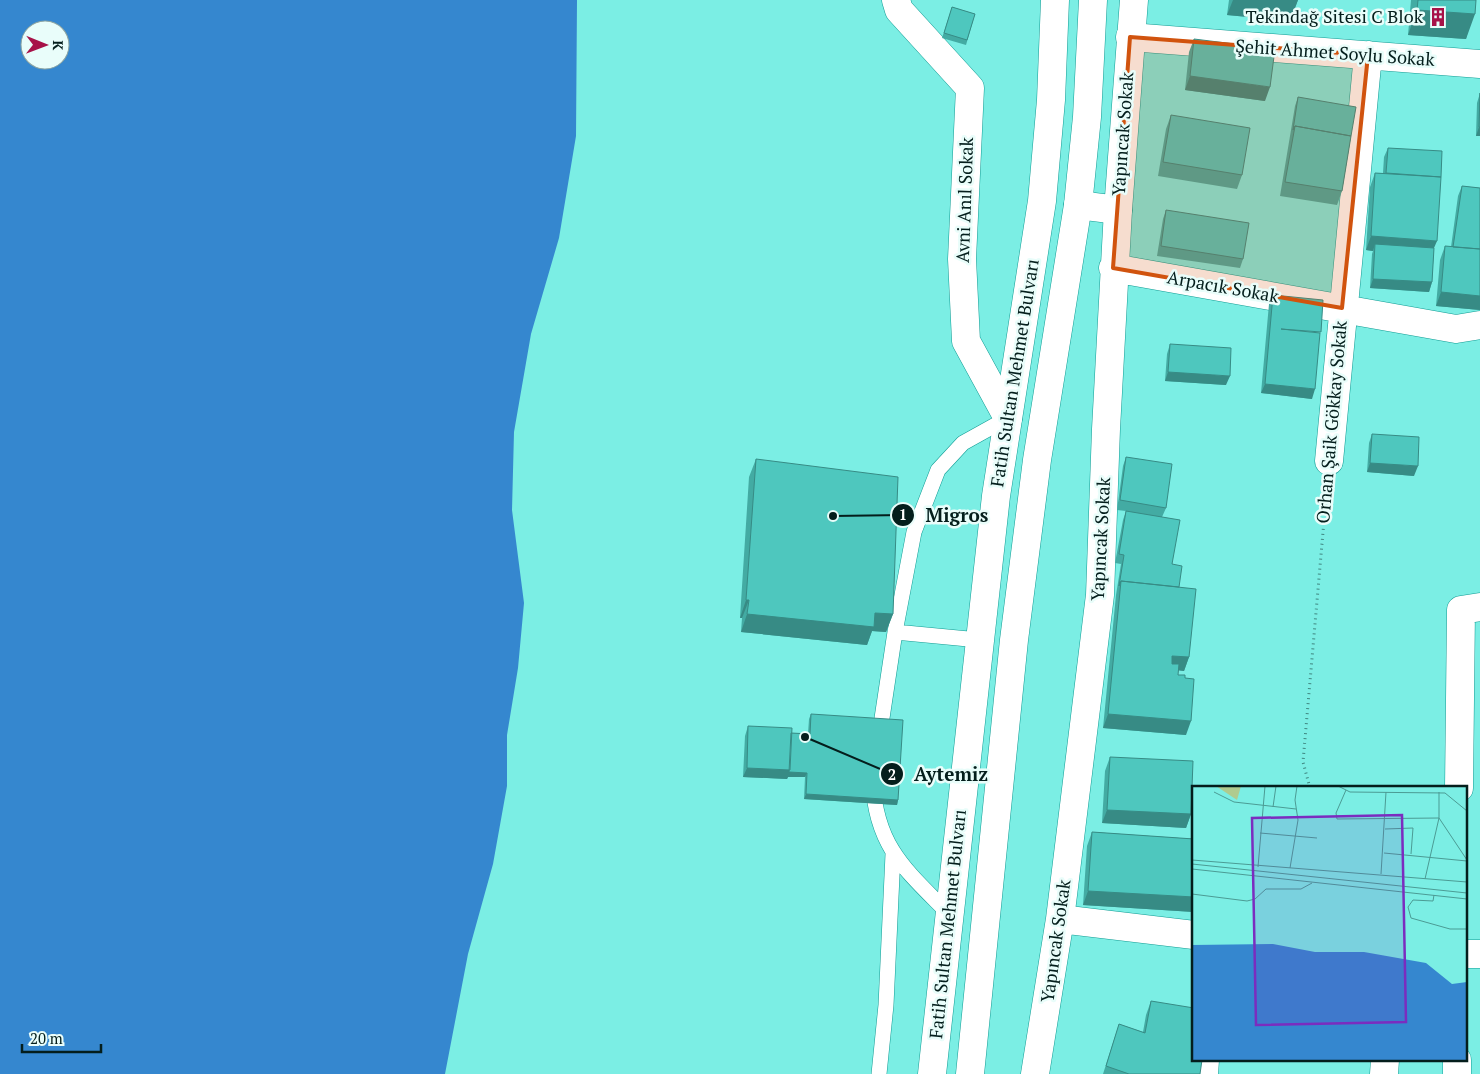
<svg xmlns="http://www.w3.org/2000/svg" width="1480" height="1074" viewBox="0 0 1480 1074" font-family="'PT Serif',serif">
<rect width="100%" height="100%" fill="#7beee4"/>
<path fill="#3587cf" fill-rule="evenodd" d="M0 0H577L576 136 559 238 531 334 514 432 512 510 524 603 518 668 507 735V786L493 864 468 954 445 1074H0ZM30 30H60V60H30Z"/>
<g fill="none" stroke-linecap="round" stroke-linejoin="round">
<g stroke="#109c94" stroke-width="16">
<path id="lane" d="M895 632 979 640
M879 738 895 632 914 532 938 470 963 443 1008 418
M873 783C876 848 908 872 950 915
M879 1074 886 1005 893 854"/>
</g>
<g stroke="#109c94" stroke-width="29">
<path id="street" d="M896 0 899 10 970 88 962 259 966 341 1008 418
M1130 37 1480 64
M1113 268 1456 329 1480 325
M1329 461 1368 55
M1459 788 1461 610 1480 607
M1060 919 1194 935
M1466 954H1480
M1035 1074 1060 919 1100 595 1106 429 1118 210
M1204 1074 1205 1060
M1384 1074 1385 1060
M1457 1074V1060"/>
</g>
<g stroke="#109c94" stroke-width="29">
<path id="secondary" d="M1078 205 1118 210 1134 0"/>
</g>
<g stroke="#109c94" stroke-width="29">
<path id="primary" d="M932 1074 996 496 1042 201 1051 100 1055 0
M970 1074 1014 640 1037 460 1078 205 1087 117 1093 0"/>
</g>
<path stroke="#408781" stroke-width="3" stroke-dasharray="1 4" stroke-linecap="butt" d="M1310 788 1303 762 1327 486"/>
<use href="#lane" stroke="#fff" stroke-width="15"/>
<use href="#street" stroke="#fff" stroke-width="28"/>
<use href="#secondary" stroke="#fff" stroke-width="28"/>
<use href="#primary" stroke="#fff" stroke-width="28"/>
</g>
<path fill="#43aba3" d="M1229 0H1298L1290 21 1227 15Z
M1411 0H1476L1466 39 1408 35Z
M952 7 975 14 966 45 942 38Z
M1194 39 1265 101 1185 90 1189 52Z
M1480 93V136H1476L1477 103Z
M1298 97 1351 136 1342 191 1337 205 1280 196 1295 106Z
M1171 115 1242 175 1237 189 1158 176 1166 129Z
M1388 148 1434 248 1432 282 1429 292 1370 288 1372 254 1373 251 1366 250 1370 187 1375 173H1383L1384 157Z
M1462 186 1480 188V310L1436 306 1440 260 1445 246 1451 247 1458 196Z
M1166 210 1243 259 1240 268 1157 256 1163 219Z
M1273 295 1312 399 1261 393 1269 304Z
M1170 344 1226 385 1165 381 1167 354Z
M1372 434 1414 476 1367 472 1369 443Z
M1126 457 1166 508 1162 517 1172 564 1179 587 1189 657 1184 671 1178 670V675L1186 735 1103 728 1116 595 1121 564 1115 563 1123 520 1126 511 1117 510 1123 466Z
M756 459 893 614 886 632 872 631 867 645 741 632 742 618H740L749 477Z
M811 714 898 800 897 805 804 799 805 777H788L787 779 743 777 745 736 748 726 791 733 808 734 809 719Z
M1110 757 1191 814 1186 828 1102 823 1105 771Z
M1092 832 1194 839V912L1083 905 1087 846Z
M1151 1001 1200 1074H1103L1119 1024 1143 1032 1146 1015Z"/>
<path fill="#378b85" d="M1233 0H1298L1290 21 1227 15Z
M1417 10 1475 14 1466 39 1408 35Z
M1190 76 1270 87 1265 101 1185 90Z
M1479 127H1480V136H1476Z
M1371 236 1437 241 1431 255 1375 244 1373 251 1366 250Z
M1373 279 1432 282 1429 292 1370 288Z
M1441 292 1480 296V310L1436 306Z
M1168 372 1230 376 1226 385 1165 381Z
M1265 384 1315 389 1312 399 1261 393Z
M1370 463 1418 466 1414 476 1367 472Z
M746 600H749L742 618H740Z
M875 613 893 614 886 632 872 631 867 645 741 632 747 614Z
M1172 656 1189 657 1184 671 1167 669Z
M1108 714 1191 721 1186 735 1103 728Z
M747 768 790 770 807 773 805 777H788L787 779 743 777Z
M806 794 898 800 897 805 804 799Z
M1107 810 1191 814 1186 828 1102 823Z
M1088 891 1194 897V912L1083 905Z"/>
<path fill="#4ec7be" stroke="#378b85" d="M1418 0H1476L1475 14 1417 10Z
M952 7 975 14 967 40 944 33Z
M1194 39 1275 49 1270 87 1190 76Z
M1480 93V127H1479Z
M1298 97 1356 107 1351 136 1295 126 1293 130Z
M1171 115 1250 128 1242 175 1163 162Z
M1295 126 1351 136 1342 191 1285 182Z
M1388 148 1442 151 1441 177 1386 173Z
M1375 173 1441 177 1437 241 1371 236Z
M1462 186 1480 188V249L1453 247Z
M1166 210 1249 223 1243 259 1161 246Z
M1375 244 1434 248 1432 282 1373 279Z
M1445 246 1480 249V296L1441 292Z
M1273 295 1323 300 1321 332 1281 329 1320 333 1315 389 1265 384Z
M1170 344 1231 348 1230 376 1168 372Z
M1372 434 1419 437 1418 466 1370 463Z
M1126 457 1172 464 1166 508 1120 500Z
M756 459 898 477 893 614 875 613 874 627 747 614 749 600H746Z
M1126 511 1180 520 1172 564 1182 566 1179 587 1121 581 1119 586 1124 555 1119 554Z
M1121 581 1196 589 1189 657 1172 656V664H1179L1178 675H1185V678L1194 679 1191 721 1108 714Z
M811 714 903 720 898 800 806 794 807 773 789 772 791 733 810 734Z
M748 726 792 728 790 770 747 768Z
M1110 757 1193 761 1191 814 1107 810Z
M1092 832 1194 839V897L1088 891Z
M1151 1001 1194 1008V1060H1202L1200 1074H1129L1106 1066 1119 1024 1145 1033Z"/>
<path fill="#d1530e" fill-opacity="0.2" stroke="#d1530e" stroke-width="4" stroke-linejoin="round" d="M1130 37 1368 55 1342 308 1113 268Z"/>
<defs>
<g id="building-bare" transform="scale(1.5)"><path d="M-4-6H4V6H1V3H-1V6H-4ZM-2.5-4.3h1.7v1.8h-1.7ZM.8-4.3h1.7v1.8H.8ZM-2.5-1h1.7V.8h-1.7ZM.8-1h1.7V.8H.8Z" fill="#a71248" stroke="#e9fdfa" stroke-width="2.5" paint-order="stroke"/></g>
</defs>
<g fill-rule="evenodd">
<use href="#building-bare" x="1438" y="17"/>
</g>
<g text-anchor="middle" stroke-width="5" stroke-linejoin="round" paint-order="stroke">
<g font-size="18" fill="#041e1c" stroke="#e9fdfa" text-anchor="end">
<text x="1423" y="23">Tekindağ Sitesi C Blok</text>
</g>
<g font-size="18" fill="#041e1c" stroke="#e9fdfa">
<text transform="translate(1335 53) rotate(4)" y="6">Şehit Ahmet Soylu Sokak</text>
<text transform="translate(1123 134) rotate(-86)" y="6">Yapıncak Sokak</text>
<text transform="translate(965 200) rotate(-88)" y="6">Avni Anıl Sokak</text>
<text transform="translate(1223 287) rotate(10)" y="6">Arpacık Sokak</text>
<text transform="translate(1015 373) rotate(-81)" y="6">Fatih Sultan Mehmet Bulvarı</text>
<text transform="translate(1332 422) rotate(-85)" y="6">Orhan Şaik Gökkay Sokak</text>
<text transform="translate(1101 539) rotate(-87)" y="6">Yapıncak Sokak</text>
<text transform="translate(948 924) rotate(-84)" y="6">Fatih Sultan Mehmet Bulvarı</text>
<text transform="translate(1056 941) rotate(-82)" y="6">Yapıncak Sokak</text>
</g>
</g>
<g transform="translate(1192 786)">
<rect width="275" height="275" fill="#7beee4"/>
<path d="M24 0H49L45 14Z" fill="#afcb8f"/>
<path d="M81 158 123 166H172L234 177 260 198 275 196V275H0V159Z" fill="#3587cf"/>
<path fill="none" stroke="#4b9b94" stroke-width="1" d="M146 0 158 6 253 7 275 25M154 4 144 27 145 33 247 32 275 74M22 6 42 16 104 23M81 21 84 0M193 43 221 42 219 68M68 47 125 52M192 67 275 75M0 74 275 96M0 78 275 107M66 81 73 0M98 82 106 34 103 14 105 0M0 83 275 113M189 88 194 6M233 93 247 32V6M0 108 55 115 63 113 74 103H109L120 97M242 109 241 115 221 114 216 121 219 132 258 143H275"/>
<path fill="#7b2cbf" fill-opacity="0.15" stroke="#7b2cbf" stroke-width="2.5" d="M210 29 214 236 64 239 60 32Z"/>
<rect width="275" height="275" fill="none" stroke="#041e1c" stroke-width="2.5"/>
</g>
<path fill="none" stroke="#041e1c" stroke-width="2" d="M833 516L903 515M805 737L892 774"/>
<g fill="#041e1c" stroke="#e9fdfa" stroke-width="2">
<circle cx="833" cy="516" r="5"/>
<circle cx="805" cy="737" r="5"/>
<circle cx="903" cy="515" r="12"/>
<circle cx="892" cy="774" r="12"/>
</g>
<g font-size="15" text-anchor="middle" font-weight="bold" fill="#fff">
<text x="903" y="520">1</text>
<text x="892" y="780">2</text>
</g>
<g font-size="19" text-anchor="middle" font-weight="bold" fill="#041e1c" stroke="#e9fdfa" stroke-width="5" stroke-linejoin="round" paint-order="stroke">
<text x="957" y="522">Migros</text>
<text x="951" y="781">Aytemiz</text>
</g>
<g transform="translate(45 45) rotate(91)"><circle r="24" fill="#e9fdfa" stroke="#8da4a1"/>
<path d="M0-4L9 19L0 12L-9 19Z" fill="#a71248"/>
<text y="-8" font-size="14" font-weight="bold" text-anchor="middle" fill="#041e1c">K</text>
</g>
<path d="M22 1044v8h79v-8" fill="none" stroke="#041e1c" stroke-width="2.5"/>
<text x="30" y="1044" font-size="15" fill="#041e1c" stroke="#e9fdfa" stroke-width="4" paint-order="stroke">20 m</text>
</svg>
